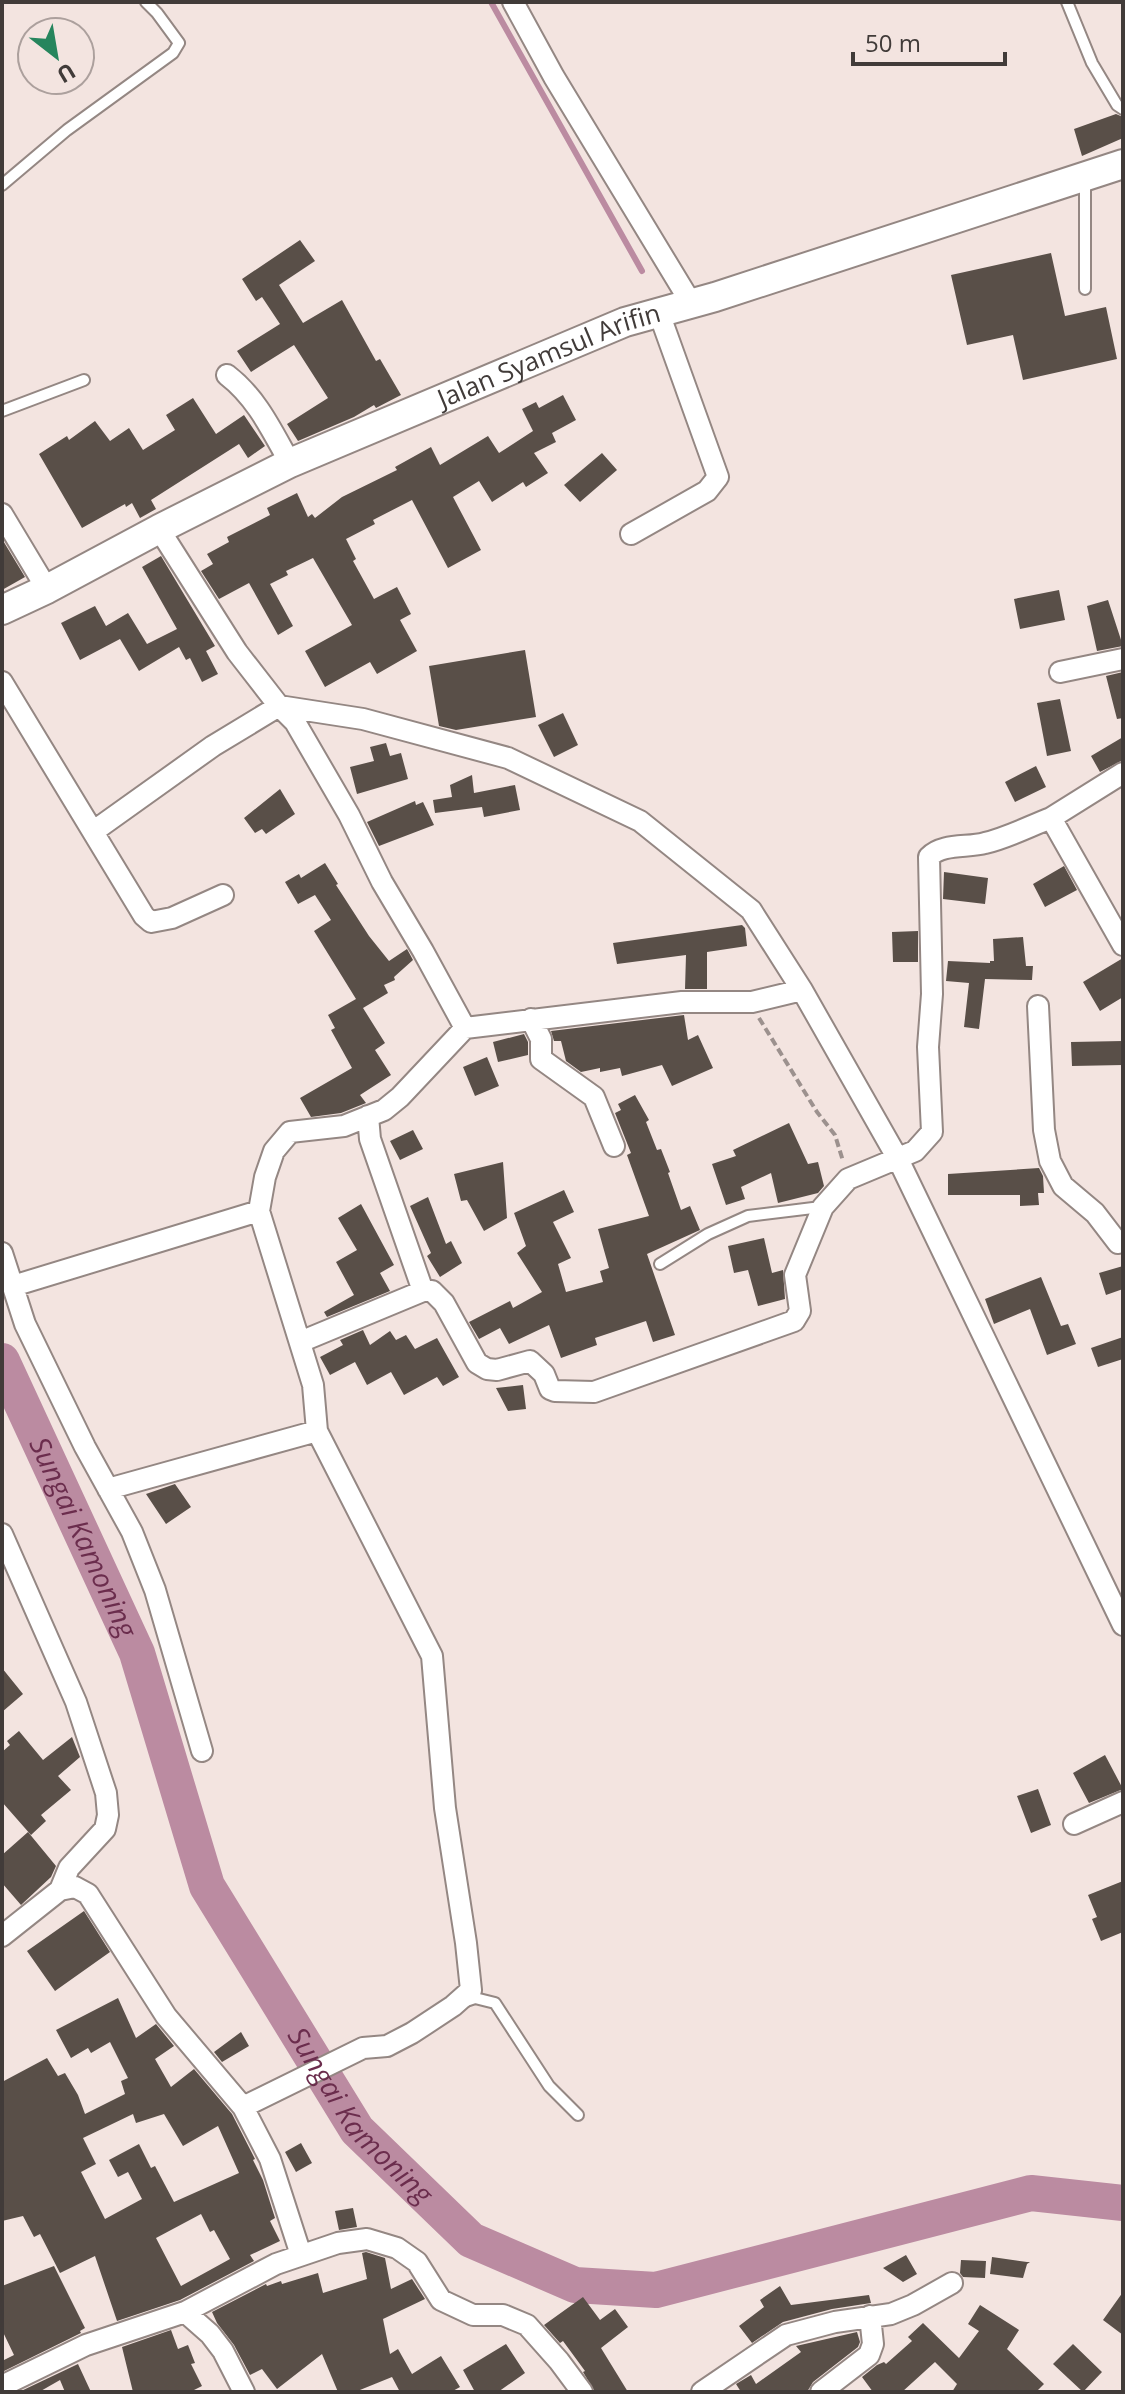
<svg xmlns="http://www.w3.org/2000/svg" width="1125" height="2394" viewBox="0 0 1125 2394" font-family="'Open Sans',sans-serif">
<rect width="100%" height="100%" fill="#f3e4e0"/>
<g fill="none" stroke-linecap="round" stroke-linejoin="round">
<path stroke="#bb8ba1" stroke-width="6" d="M491 2 642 271"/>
<path stroke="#bb8ba1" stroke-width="36" id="s1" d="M2 1361 137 1653 207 1886 357 2130 471 2240 575 2285 656 2290 1031 2193 1123 2203"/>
</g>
<path fill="#594f48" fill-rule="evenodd" d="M1116 114 1123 117V138L1082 156 1074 129Z
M300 240 315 261 279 285 303 323 342 300 376 361 380 359 401 395 376 408 374 405 354 417 298 441 287 424 328 398 294 345 251 372 237 351 280 324 262 297 256 301 242 279Z
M1051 253 1065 316 1106 307 1117 359 1023 380 1013 335 967 345 951 275Z
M563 395 576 420 552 433 556 442 534 453 548 473 526 487 523 482 492 502 479 481 453 497 481 550 448 568 412 500 373 520 375 524 346 539 356 559 353 561 374 599 397 587 411 614 400 620 417 651 377 674 370 662 325 687 305 651 352 625 313 558 286 571 288 575 270 584 293 626 278 635 249 583 219 599 201 571 213 564 207 554 229 542 227 537 270 515 267 508 297 493 308 517 312 514 315 518 342 497 397 470 395 467 431 447 440 465 488 436 499 453 533 431 522 409 536 402 539 408Z
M193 398 216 434 244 415 265 446 248 458 239 444 151 500 156 509 140 518 132 503 126 507 125 504 82 528 39 454 67 436 69 440 95 421 110 441 129 428 143 450 175 430 166 415Z
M602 453 617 470 580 502 564 485Z
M2 539 25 577 2 590Z
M161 556 215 646 206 651 218 674 202 682 190 658 186 660 179 647 139 671 120 639 80 660 61 623 95 606 106 626 128 613 147 644 177 629 142 567Z
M1059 590 1065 620 1020 629 1014 599Z
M1108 600 1123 646 1097 651 1087 606Z
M525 650 536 717 456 730 439 726 429 666Z
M1123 672V718L1117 719 1106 676Z
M1060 699 1071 751 1047 756 1037 703Z
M563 713 578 745 554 757 538 725Z
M1123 737V760L1100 772 1091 756Z
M386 743 390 756 401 753 408 779 357 794 350 767 374 761 370 747Z
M1036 766 1046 787 1015 802 1005 782Z
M472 775 474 793 515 785 520 810 484 817 482 807 435 813 433 800 452 797 450 785Z
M280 789 295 814 266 834 262 829 255 833 244 818Z
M415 801 416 805 423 802 434 825 379 846 367 822Z
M325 863 338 884 336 885 369 936 389 961 407 949 413 960 394 977 395 980 384 985 388 993 363 1008 385 1043 375 1050 391 1075 360 1095 366 1103 341 1113 311 1117 300 1098 352 1068 331 1030 335 1028 328 1015 356 999 314 931 331 920 315 895 298 904 285 882 299 874 301 878Z
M1064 866 1077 890 1045 907 1033 884Z
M944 872 988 878 985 904 943 899Z
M742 925 745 928 747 946 707 952V989H685L686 955 617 964 613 943Z
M918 931V962H893L892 932Z
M1023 937 1026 966H1033L1032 980 985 979 979 1029 964 1027 969 983 946 981 948 961 990 963V961H994L993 939Z
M1123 958V997L1100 1011 1083 982Z
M684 1015 688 1040 698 1035 713 1068 672 1086 662 1065 622 1076 620 1068 600 1072V1068L581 1072 566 1061 561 1041H554L551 1031Z
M524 1034 528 1042V1055L498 1062 493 1042Z
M1123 1041V1065L1072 1066 1071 1042Z
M487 1057 499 1086 475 1096 463 1067Z
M635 1095 649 1120 646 1122 657 1150 661 1149 670 1172 668 1173 681 1210 690 1206 700 1230 647 1254 675 1335 653 1342 646 1321 595 1338 597 1345 561 1358 549 1325 509 1344 500 1328 479 1339 469 1322 510 1301 513 1308 542 1292 517 1253 526 1246 514 1213 564 1190 574 1212 553 1222 571 1258 558 1264 566 1292 603 1282 600 1271 609 1268 598 1229 649 1216 627 1155 631 1153 615 1113 621 1110 618 1104Z
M789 1123 808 1164 818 1162 824 1186 818 1193 778 1203 771 1173 741 1187 745 1199 726 1205 712 1164 736 1156 733 1150Z
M413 1130 423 1149 400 1160 390 1141Z
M503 1162 507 1218 484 1231 467 1200 461 1201 454 1174Z
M1039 1168 1043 1176 1044 1193H1038L1039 1205 1020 1206V1195H948V1174Z
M428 1197 446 1244 451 1241 462 1263 440 1277 427 1256 431 1253 410 1206Z
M361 1204 394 1265 380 1273 390 1291 327 1317 324 1312 354 1295 336 1262 357 1250 338 1218Z
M764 1238 772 1273 783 1270 785 1299 758 1306 748 1270 734 1273 728 1246Z
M1123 1266V1289L1106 1295 1099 1273Z
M1041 1277 1061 1326 1068 1324 1076 1344 1047 1355 1030 1309 994 1324 985 1299Z
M363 1330 370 1345 390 1331 396 1340 406 1335 415 1349 437 1338 459 1377 443 1386 437 1377 404 1395 391 1372 367 1385 355 1362 330 1375 320 1357 343 1345 340 1340Z
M1123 1337V1359L1098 1367 1091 1348Z
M523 1385 526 1409 508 1411 496 1388Z
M175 1484 191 1507 166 1524 146 1494Z
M2 1668 23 1694 2 1712Z
M19 1731 43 1760 72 1737 80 1757 58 1776 71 1790 41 1815 46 1821 31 1835 2 1802V1752L10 1745 7 1741Z
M1105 1755 1123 1789 1089 1803 1073 1773Z
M1038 1789 1051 1825 1031 1833 1017 1796Z
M28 1832 56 1866 51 1877 21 1905 2 1883V1855Z
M1123 1881V1932L1101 1941 1092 1919 1097 1917 1088 1895Z
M84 1911 110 1952 55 1991 27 1951Z
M118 1998 136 2038 156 2024 174 2046 155 2059 171 2087 194 2069 232 2114 255 2159 253 2160 263 2180 275 2218 270 2221 280 2241 250 2255 254 2261 180 2300 117 2321 95 2256 60 2273 40 2234 34 2237 23 2216 2 2221V2082L47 2058 58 2076 65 2073 78 2095 85 2114 125 2094 121 2081 128 2078 110 2042 91 2053 88 2048 71 2058 56 2030ZM133 2114 136 2123 164 2114 183 2146 218 2126 239 2173 174 2202 155 2166 151 2168 139 2144 109 2160 118 2177 128 2172 142 2199 105 2219 81 2172 96 2164 83 2138ZM201 2214 210 2232 214 2230 230 2259 181 2286 156 2238Z
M241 2032 249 2046 222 2062 214 2052Z
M301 2143 312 2163 296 2172 285 2152Z
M353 2208 357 2227 339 2230 335 2211Z
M366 2252 385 2258 391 2289 412 2279 425 2299 383 2319 390 2354 398 2349 412 2374 441 2356 460 2387 451 2392H400L392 2377 355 2392H338L322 2354 277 2389 262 2369 250 2375 234 2345 217 2323 212 2312 266 2284 267 2286 281 2281 282 2284 318 2273 323 2293 367 2279 362 2253Z
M906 2255 917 2274 903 2282 883 2268Z
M992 2257 1027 2262H1030L1027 2264 1023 2278 990 2274Z
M961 2260 986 2261 985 2278 963 2277 960 2273Z
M54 2266 85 2328 80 2331 81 2333 2 2372V2361L14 2355 2 2330V2286Z
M780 2286 791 2305 869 2295 871 2303 832 2309 783 2322 752 2343 739 2326 764 2307 760 2300Z
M1123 2292V2335L1103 2320Z
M583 2297 600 2320 615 2309 628 2327 601 2348 628 2392H595L583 2372 585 2371 563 2341 560 2343 544 2325Z
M980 2305 1019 2330 1007 2349 1044 2384 1036 2392H952L957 2384 935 2362 902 2392H873L862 2377 877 2365 884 2362 886 2364 912 2341 908 2337 923 2323 959 2358 979 2331 968 2324Z
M171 2330 178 2349 188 2345 195 2363 191 2364 202 2386 190 2392H133L122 2347Z
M857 2332 860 2342 858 2347 813 2382 807 2392H741L736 2384 751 2375 756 2384 801 2352 796 2346Z
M506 2344 525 2373 498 2392H475L463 2370Z
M1073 2344 1102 2372 1083 2392 1053 2364Z
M78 2364 91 2392H65L60 2380 39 2392H19Z"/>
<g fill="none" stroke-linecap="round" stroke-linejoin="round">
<g stroke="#948783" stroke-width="14">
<path id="service" d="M1067 2 1092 63 1117 105 1123 109
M1085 178V289
M2 185 67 130 173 53 179 43 157 13 146 2
M2 411 84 380
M660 1264 708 1234 748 1216 821 1207
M466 2001 475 1998 495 2003 549 2086 578 2115"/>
</g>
<g stroke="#948783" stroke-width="24">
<path id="minor" d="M513 2 554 77 691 303
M227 375C257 398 272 431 290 463
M2 514 47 589
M159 529 237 652 279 706 363 719 508 758 640 821 751 910 802 990 898 1159 1123 1625
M631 534 707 491 718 477 659 313
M1060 672 1123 659
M2 682 144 916 151 922 172 918 223 895
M1051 818 1123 773
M94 831 213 746 279 706 295 722 349 815 382 882 423 951 465 1028 400 1097 384 1110 344 1126 290 1132 274 1151 265 1177 259 1211 313 1385 317 1431 432 1656 445 1808 466 1943 471 1990 453 2006 412 2033 387 2046 363 2048 243 2107
M1038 1006 1044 1130 1050 1161 1063 1186 1095 1213 1118 1243 1123 1242
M531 1019 541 1039V1059L594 1097 614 1146
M465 1028 682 1002H752L802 990
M368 1116 370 1139 423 1291
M2 1253 25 1324 85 1447 132 1532 155 1590 202 1751
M13 1286 259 1211
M300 1342 423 1291H432L444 1303 477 1363 487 1369 497 1370 530 1361 544 1374 550 1389 555 1391 594 1392 794 1321 800 1311 795 1275 823 1207 848 1179 915 1151 932 1132 928 1047 932 994 929 857C942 843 968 848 985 843 1007 838 1030 826 1051 818L1123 945
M108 1489 317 1431
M2 1534 76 1702 106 1793 108 1815 105 1829 69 1868 60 1890
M1074 1824 1123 1802
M2 1936 60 1890 75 1887 88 1894 166 2016 243 2107 270 2159 301 2255
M185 2312 210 2334 223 2351 244 2392
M2 2386 86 2345 185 2312 276 2264 338 2243 367 2239 397 2248 417 2262 441 2300 473 2315H503L527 2325 559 2361 582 2392
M702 2392 786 2335 835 2322 891 2314 913 2305 952 2283
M821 2392 869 2355 873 2344 870 2316"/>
</g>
<g stroke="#948783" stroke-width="32">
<g id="secondary">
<path id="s2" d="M2 610 47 589 159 529 290 463 625 322 715 297 1123 164"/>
</g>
</g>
<path stroke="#9c918e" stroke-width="4" stroke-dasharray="8 4" stroke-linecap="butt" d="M759 1018 817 1112 835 1135 843 1161"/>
<use href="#service" stroke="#fff" stroke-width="10"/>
<use href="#minor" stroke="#fff" stroke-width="20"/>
<use href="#secondary" stroke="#fff" stroke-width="28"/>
</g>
<g text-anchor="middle" stroke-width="8" stroke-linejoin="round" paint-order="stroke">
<g font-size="26" fill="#413b39" stroke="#f3e4e0">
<text dy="9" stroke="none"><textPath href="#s2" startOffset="604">Jalan Syamsul Arifin</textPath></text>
</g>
<g font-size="28" font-style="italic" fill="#6b2d4d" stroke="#f3e4e0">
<text dy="10" stroke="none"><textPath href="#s1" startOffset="194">Sungai Kamoning</textPath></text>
<text dy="10" stroke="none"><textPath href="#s1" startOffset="842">Sungai Kamoning</textPath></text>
</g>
</g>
<rect width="1125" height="2394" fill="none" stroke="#413b39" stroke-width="8"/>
<g transform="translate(56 56) rotate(149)"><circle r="38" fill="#f3e4e0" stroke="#aca09d" stroke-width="2"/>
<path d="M0-6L14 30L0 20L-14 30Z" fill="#26855d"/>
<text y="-12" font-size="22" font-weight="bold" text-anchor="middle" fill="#413b39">U</text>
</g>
<path d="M853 52v12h152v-12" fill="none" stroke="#413b39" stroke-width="4"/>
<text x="865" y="52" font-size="24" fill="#413b39" stroke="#f3e4e0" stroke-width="6" paint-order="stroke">50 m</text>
</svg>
